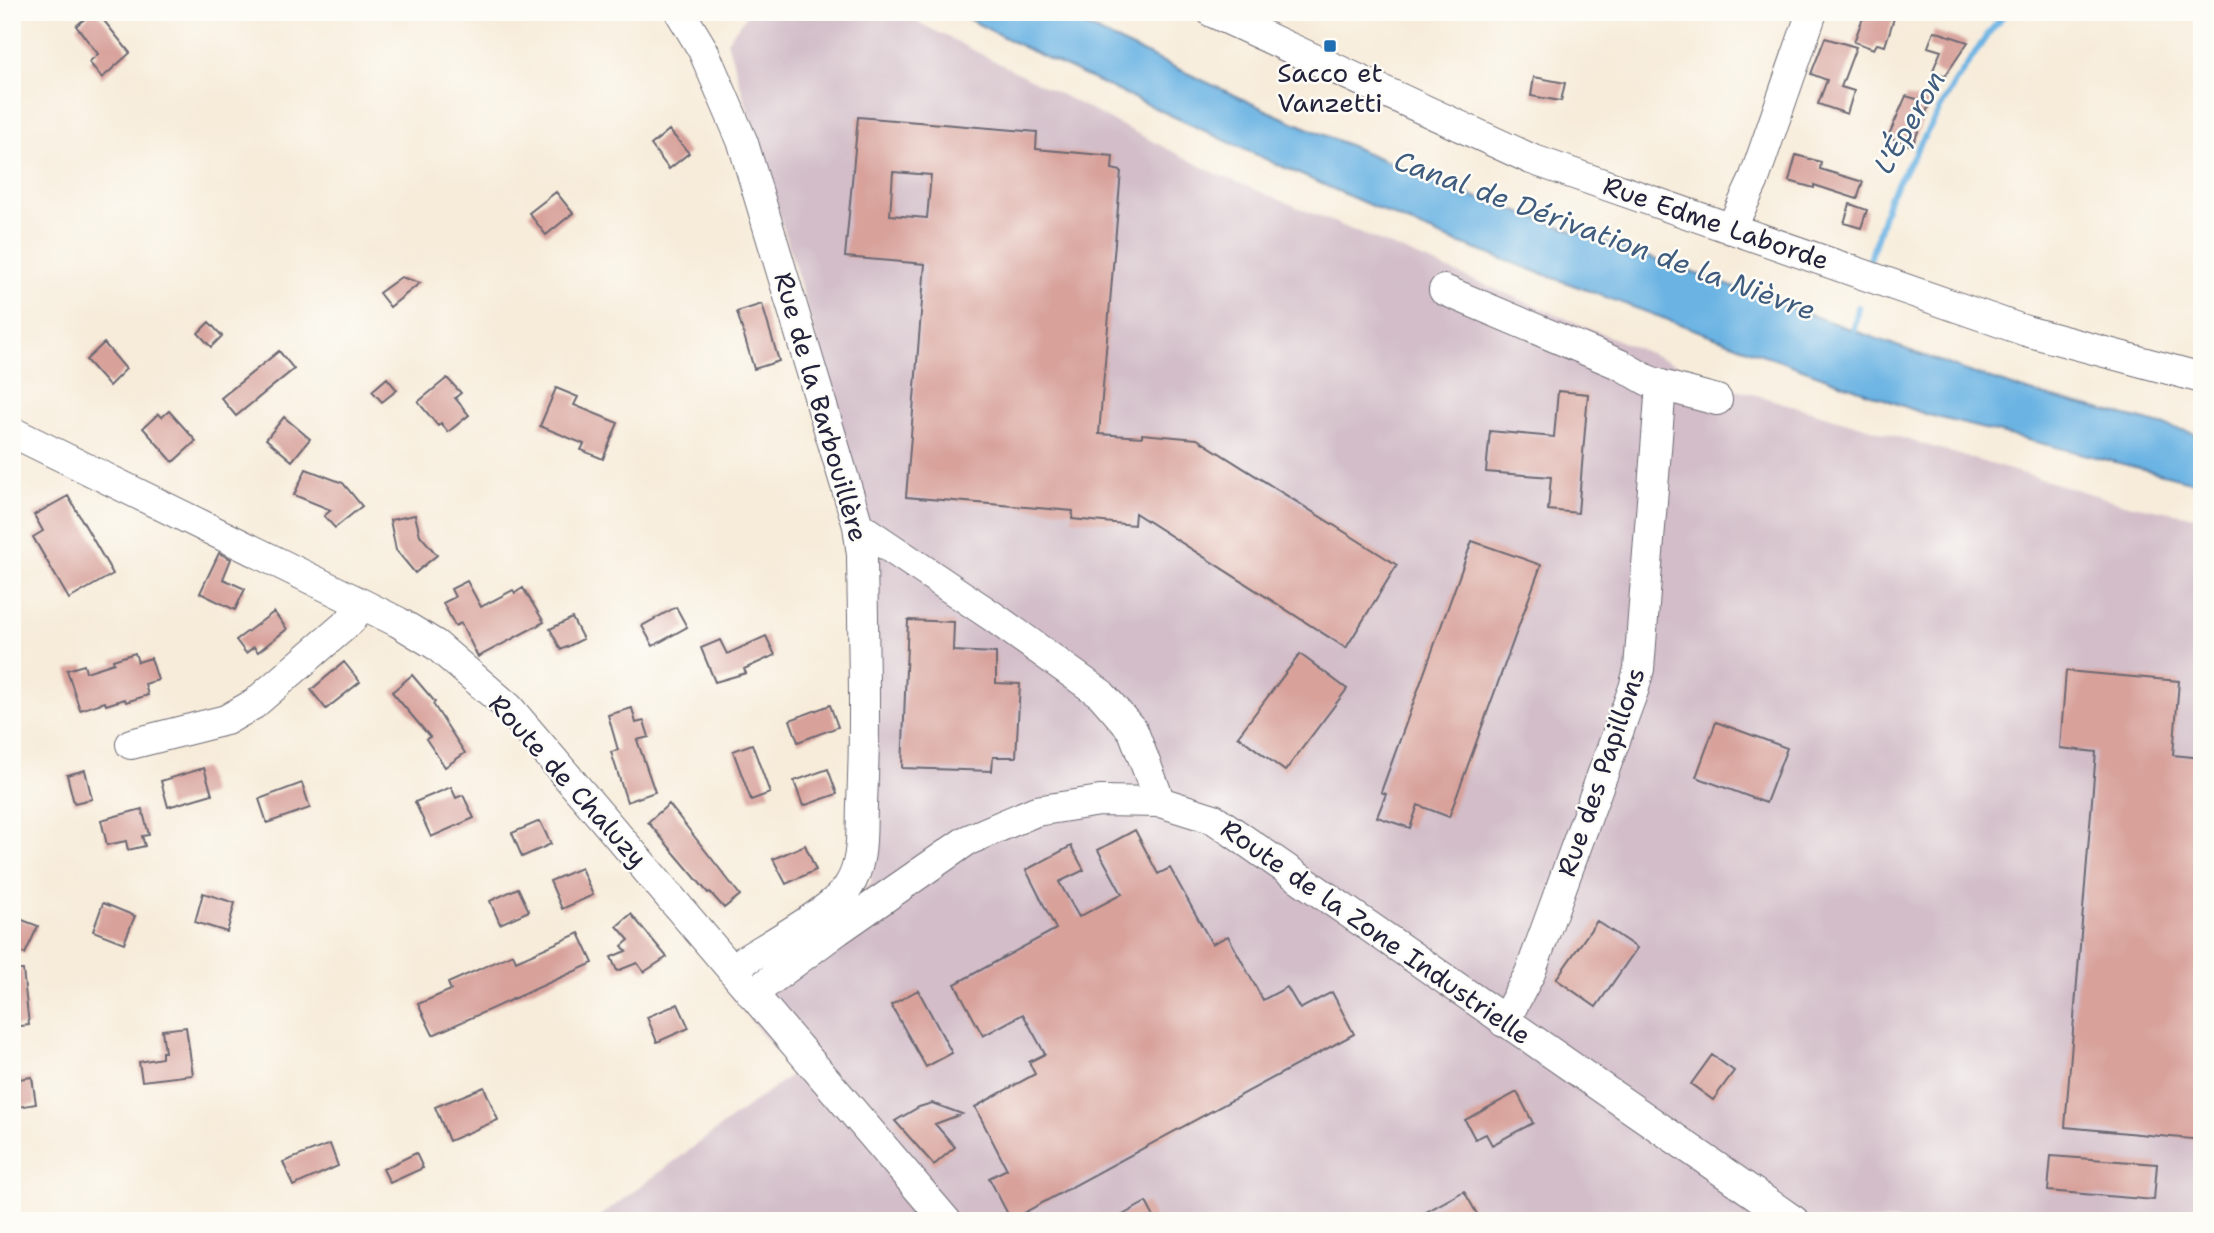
<svg xmlns="http://www.w3.org/2000/svg" width="2214" height="1233" viewBox="0 0 2214 1233" font-family="'Shantell Sans',sans-serif">
<rect width="100%" height="100%" fill="#fdfcf7"/>
<filter id="ink" filterUnits="userSpaceOnUse"><feTurbulence type="fractalNoise" baseFrequency=".0143" numOctaves="2"/><feDisplacementMap in="SourceGraphic" scale="14" xChannelSelector="R" yChannelSelector="G"/><feConvolveMatrix kernelMatrix="1 2 1 2 8 2 1 2 1" color-interpolation-filters="sRGB"/></filter>
<filter id="wash" filterUnits="userSpaceOnUse"><feTurbulence type="fractalNoise" baseFrequency=".00686" numOctaves="4" result="noise"/><feDisplacementMap in="SourceGraphic" scale="28" xChannelSelector="R" yChannelSelector="G"/><feGaussianBlur stdDeviation="1.57" result="paint"/><feColorMatrix in="noise" values="0 0 0 0 0 0 0 0 0 0 0 0 0 0 0 0 0 1.4 0 .05"/><feComposite in="paint" operator="in"/></filter>
<g filter="url(#wash)">
<rect width="100%" height="100%" fill="#f7ecda"/>
<path fill="#d2bdc8" d="M749 12H898L1215 173 1736 389 2122 503 2202 518V1221H594L793 1073 726 989 871 883 874 579 828 377 727 41Z"/>
<path fill="#6bb3e3" stroke="#466a8f" stroke-width="2" d="M955 12H1056L1279 116 1455 190 1680 268 1972 373 2034 393 2202 435V484L1925 414 1442 237 1272 162 1025 48Z"/>
<g fill="none" stroke-linecap="round" stroke-linejoin="round">
<path stroke="#6bb3e3" stroke-width="6" d="M1869 263 1889 198 1955 83 1988 34 2006 12
M1853 335 1858 307"/>
</g>
<g id="blocks">
<path fill="#d8a29b" fill-rule="evenodd" d="M93 12H97L130 53 102 78 89 62 98 54 76 26Z
M1865 12H1896L1885 46 1877 44 1874 49 1854 42Z
M1934 31 1968 42 1945 76 1933 70 1941 51 1928 47Z
M1825 38 1856 47 1841 87 1854 91 1847 114 1818 104 1827 80 1811 74Z
M1534 77 1565 83 1561 101 1531 96Z
M1906 96 1930 103 1912 146 1888 137Z
M858 117 1037 132 1036 149 1113 156 1112 169 1121 171 1099 434 1142 437V434L1197 439 1397 565 1346 648 1135 513 1134 525 1072 519 1073 511 906 497 925 264 845 257ZM893 172 931 175 927 218 890 215Z
M669 130 689 153 669 169 651 145Z
M1796 155 1821 162 1820 169 1863 182 1857 199 1814 185V188L1789 181Z
M556 192 573 213 546 235 529 213Z
M1850 204 1867 210 1861 228 1844 223Z
M401 277 420 283 390 307 379 293Z
M762 304 779 361 754 369 737 312Z
M209 322 222 336 211 347 198 333Z
M104 343 126 369 109 386 86 360Z
M279 351 294 369 236 416 221 398Z
M387 378 397 390 382 402 372 391Z
M447 378 461 393 455 398 469 415 448 432 441 423 438 426 418 402Z
M556 388 578 397 574 405 618 423 603 459 581 450 584 444 540 426Z
M1558 391 1588 394 1578 513 1548 510 1551 477 1486 472 1490 431 1554 437Z
M169 411 196 441 173 462 143 428 158 414 162 417Z
M284 417 310 439 292 461 266 439Z
M306 469 343 483 362 506 335 528 324 516 331 510 294 495Z
M68 496 113 574 69 599 33 537 43 531 34 515Z
M415 515 420 535 437 555 415 573 396 550 390 520Z
M1472 541 1541 565 1449 817 1418 805 1410 828 1377 817 1386 794 1381 792Z
M219 553 231 559 223 579 245 589 235 610 200 593Z
M467 581 481 607 513 590 515 593 523 588 544 622 478 657 461 623 455 626 443 603 455 597 451 589Z
M676 607 687 627 653 646 642 626Z
M274 612 287 629 258 652 254 647 246 653 236 640Z
M572 618 583 639 561 650 550 629Z
M908 620 954 622 953 651 996 653V683L1020 684 1016 757H993L992 771 902 768Z
M766 636 775 655 744 669 746 673 715 682 701 648 720 640 727 654Z
M135 653 138 662 151 658 158 680 145 684 148 695 126 702 125 699 106 705 105 702 80 710 67 670 84 665 86 672 114 663 113 660Z
M1300 654 1347 689 1285 771 1238 736Z
M344 662 360 682 326 709 311 690Z
M2066 671 2179 681 2173 755 2202 758V1140L2065 1127 2096 752 2060 748Z
M412 675 435 702 433 704 465 753 445 767 426 739 430 737 392 692Z
M830 705 838 727 798 742 790 720Z
M632 708 636 723 644 721 649 737 637 740 655 792 627 802 611 752 618 750 608 715Z
M1716 722 1787 748 1766 803 1696 777Z
M752 744 770 793 751 800 733 751Z
M204 768 212 794 168 807 161 781Z
M828 769 837 794 803 806 794 781Z
M85 770 92 799 74 803 67 775Z
M302 783 310 808 267 823 259 799Z
M451 787 456 798 463 795 474 818 431 837 415 802Z
M669 804 740 895 724 908 710 892 708 893 648 822Z
M142 809 149 835 142 836 145 846 128 850 126 841 107 845 101 820Z
M540 821 551 844 522 857 512 833Z
M1135 830 1158 874 1170 868 1212 944 1228 936 1263 1000 1287 987 1300 1009 1332 992 1354 1034 1011 1220 989 1178 1007 1169 975 1107 1035 1074 1029 1062 1045 1054 1023 1014 983 1036 955 984 1056 929 1026 870 1071 846 1084 870 1059 882 1079 917 1122 894 1098 850Z
M805 845 816 870 786 884 773 859Z
M581 868 593 895 562 909 550 881Z
M518 888 529 911 500 924 490 901Z
M203 893 235 903 227 932 195 922Z
M103 903 135 916 124 943 93 931Z
M631 914 667 957 644 972 637 963 617 971 611 957 626 951 622 946 629 940 617 926Z
M12 916 38 926 25 954 12 949Z
M1597 921 1637 948 1596 1007 1556 979Z
M579 933 593 963 433 1035 418 1004 451 990 448 983 513 954 516 961Z
M12 970H23L29 1025 12 1027Z
M918 990 952 1053 926 1067 891 1005Z
M678 1004 689 1028 657 1042 647 1017Z
M186 1027 193 1075 142 1081 139 1062 162 1058V1052H165L162 1030Z
M1712 1055 1734 1071 1713 1100 1691 1084Z
M32 1077 36 1104 12 1108V1080Z
M484 1087 498 1120 449 1141 435 1107Z
M1517 1092 1533 1123 1492 1145 1486 1134 1475 1139 1465 1120Z
M932 1103 962 1114 935 1124 955 1147 934 1165 895 1121 919 1107Z
M330 1144 338 1166 293 1186 283 1162Z
M416 1153 423 1168 390 1183 383 1169Z
M2051 1156 2157 1164 2154 1200 2048 1191Z
M1464 1191 1481 1221H1410Z
M1146 1202 1156 1221H1112Z"/>
</g>
</g>
<g filter="url(#ink)">
<use href="#blocks" fill-opacity="0" stroke="#6d6973" stroke-width="2"/>
<g fill="none" stroke-linecap="round" stroke-linejoin="round">
<g stroke="#6d6973" stroke-width="32">
<path id="minor" d="M680 12 703 50 743 143 858 526 862 555C863 638 866 721 862 804 861 831 864 864 848 887 830 913 760 950 731 969
M1212 12 1531 159 2026 331 2202 378
M1731 229 1753 182 1812 12
M1444 290 1621 365 1647 380 1661 385 1717 400
M12 432 362 604 398 622 436 645 508 707 946 1221
M858 526 995 618 1101 694 1133 731 1160 802
M131 744 226 720 254 704 350 621 362 604
M752 994 838 930 966 841 1036 811 1100 801 1160 802 1214 819 1794 1221
M1504 1022 1530 973 1634 688 1639 669 1661 385"/>
</g>
<use href="#minor" stroke="#fff" stroke-width="30"/>
</g>
</g>
<rect fill="#1f6fb2" stroke="#fdfcf7" stroke-width="2.5" x="1323" y="39" width="14" height="14" rx="3.5"/>
<g text-anchor="middle" stroke-width="5" stroke-linejoin="round" paint-order="stroke">
<g font-size="26" fill="#22223b" stroke="#fdfcf7">
<text x="1330" y="82">Sacco et<tspan x="1330" dy="30">Vanzetti</tspan></text>
</g>
<g font-size="26" fill="#22223b" stroke="#fdfcf7">
<text transform="translate(1716 223) rotate(19)" y="9">Rue Edme Laborde</text>
<text transform="translate(821 407) rotate(74)" y="9">Rue de la Barbouillère</text>
<text transform="translate(1601 772) rotate(-71)" y="9">Rue des Papillons</text>
<text transform="translate(568 781) rotate(48)" y="9">Route de Chaluzy</text>
<text transform="translate(1376 932) rotate(35)" y="9">Route de la Zone Industrielle</text>
</g>
<g font-size="28" font-style="italic" fill="#3f5c7e" stroke="#fdfcf7">
<text transform="translate(1909 122) rotate(-60)" y="10">L'Éperon</text>
<text transform="translate(1605 235) rotate(20)" y="10">Canal de Dérivation de la Nièvre</text>
</g>
</g>
<rect width="2214" height="1233" fill="none" stroke="#fdfcf7" stroke-width="42"/>
</svg>
